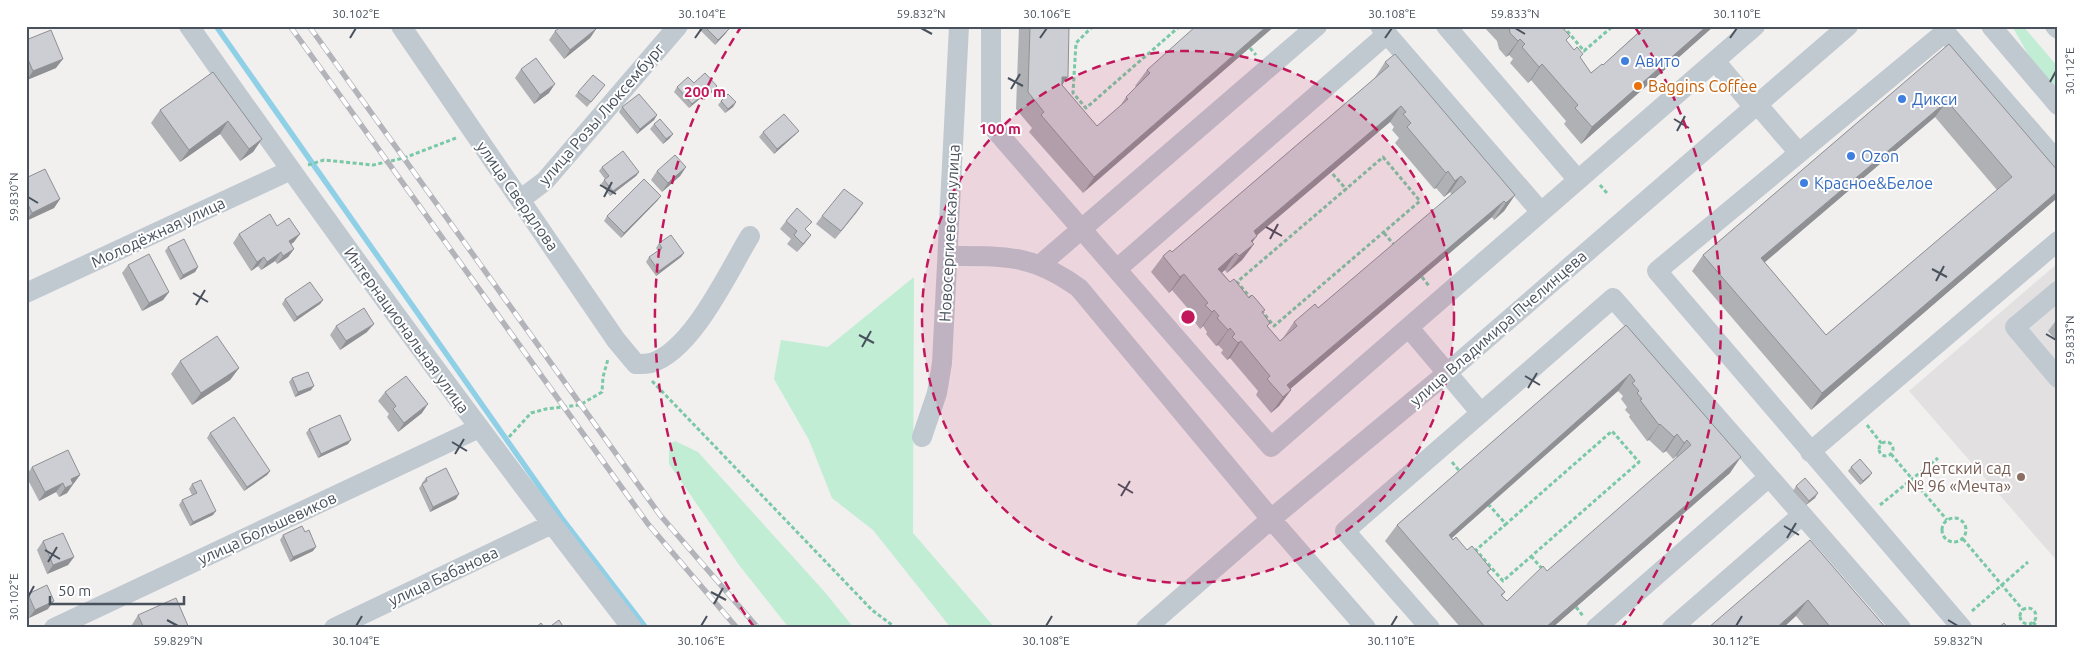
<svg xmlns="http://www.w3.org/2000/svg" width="2084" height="654" viewBox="0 0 2084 654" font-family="Ubuntu,sans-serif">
<rect width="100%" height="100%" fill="#f2efef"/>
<path fill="#e2e0e1" d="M2058 263V562L1909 391Z"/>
<path fill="#c0edd4" d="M2012 26H2023L2058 67V93L2036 68Z
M914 277 913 533 995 628H951L873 530 832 498 809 440 774 379 781 340 828 347Z
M675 441 698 452 823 590 854 628H789L739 565 669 464V445Z"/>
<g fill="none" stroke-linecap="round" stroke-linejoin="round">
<path stroke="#8fd0e7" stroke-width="5.5" d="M216 26 563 520 646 628"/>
<path stroke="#7ac9a6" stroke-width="3" stroke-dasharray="4 2.5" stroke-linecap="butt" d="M1093 26 1076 43 1073 93 1086 108 1180 26
M1563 26 1584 51 1613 26
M1250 48 1256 55
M308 165 324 160 373 165 404 158 456 138
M1600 185 1607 193
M1384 233 1396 247
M1422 277 1429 286
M1252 299 1237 282 1346 189 1331 172
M1261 310 1274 326 1420 201 1383 157 1346 189
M652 381 872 610 896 628
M1867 425 1882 444
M509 437 531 413 546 409 580 405 602 392 603 377 608 359
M1879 449a7 7 0 1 1 14 0a7 7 0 1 1-14 0Z
M1891 454 1947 520
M1452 462 1461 473
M1488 504 1506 524 1476 550 1503 581 1639 462 1612 431 1506 524
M1880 505 1938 458
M1942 530a12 12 0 1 1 24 0a12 12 0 1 1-24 0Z
M1963 539 2023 610
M1531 556 1544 571
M1576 607 1583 616
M2020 616a8 8 0 1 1 16 0a8 8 0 1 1-16 0Z
M1972 611 2028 562
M2033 622 2038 628"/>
<path stroke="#c0c9d0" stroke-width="20" d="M189 26C332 230 479 431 632 628
M401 26 616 340 636 364C641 364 647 364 651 363 693 350 728 272 750 236
M991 26V125L1271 447 1755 26
M1380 26 1541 212
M1446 26 1578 180
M1991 26 2058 105
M2055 26 2058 29
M1715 61 1753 106
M1757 104 1799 153
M521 199 545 181 678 26
M949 256C1005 256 1032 254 1079 288L1271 519 1366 628
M1041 264 1317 26
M1117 269 1387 34
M2058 291 2015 327 2058 378
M26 293 291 170
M1409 328 1481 413
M922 437 937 393 942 363 959 26
M1810 452 2058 241
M54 628 479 428
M334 628 552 524
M1146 628 1271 519 1447 373 1848 26
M1430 628 1345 531 1613 298 1901 628
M1596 628 1769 477
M1672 628 1802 515
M1962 628 1657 271 1945 32 2058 162"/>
<g stroke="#b2b4b9" stroke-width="5.5">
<path id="rail" d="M290 26 648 524 737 628
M309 26 660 515 758 628"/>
</g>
<use href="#rail" stroke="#fff" stroke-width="4" stroke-dasharray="11" stroke-linecap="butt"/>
</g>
<path fill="#afb1b5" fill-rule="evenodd" d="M696 26H727L726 33 715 45Z
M1019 26H1069L1062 85 1097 126 1120 106 1126 97 1136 87 1135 86 1147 70 1201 26 1083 193 1029 132 1032 128 1016 109Z
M1483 26H1561L1567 42 1580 58 1591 73 1603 65 1645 26H1714L1581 144 1564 124 1566 121 1531 80 1528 83 1510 63 1513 59 1509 55 1506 57 1499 49 1497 41Z
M596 29 590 38 564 59 549 40 555 31Z
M26 40 56 68 27 80 26 78Z
M1949 44 2058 171V197L1811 410 1692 271 1703 255ZM1935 117 1997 190 1826 335 1764 262Z
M1385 62 1515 195 1504 211 1494 220 1492 217 1290 389 1291 390 1279 406 1271 413 1256 395 1258 391 1230 358 1227 360 1221 353 1223 350 1218 345 1216 346 1206 334 1207 332 1203 326 1200 329 1194 321 1196 318 1172 290 1169 293 1151 272 1163 256 1172 252 1374 79ZM1390 122 1394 127 1392 130 1399 138 1395 143 1434 189 1436 188 1444 197 1450 192 1452 195 1318 308 1294 322 1283 338 1280 341 1268 327 1262 313 1230 282 1222 272 1225 270 1227 273 1242 260 1254 244 1252 242 1257 235Z
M521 69 549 93 534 104 515 78Z
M213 72 262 139 253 152 240 161 220 134 180 162 151 123 160 110Z
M694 83 717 86 714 90 704 100 702 97 689 108 674 92 677 87Z
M602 89 587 107 575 96 578 92Z
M721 101 736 102 733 107 725 113 718 105Z
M622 107 657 115 654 120 637 134 619 112Z
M654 124 670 138 663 144 650 129Z
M799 131 795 135 774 154 759 137 763 132Z
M602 167 639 172 636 176 610 196 601 184 605 179 599 171Z
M686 167 680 176 662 192 651 180 657 171Z
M26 178 60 199 54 208 26 221Z
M658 200 621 238 604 221 607 216Z
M863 203 835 239 816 224 822 216Z
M786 221 806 230 811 235 797 252 787 244 791 239 780 229Z
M277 226 294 242 291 244 294 249 288 257 277 264 275 261 261 270 258 266 251 271 233 243 239 234Z
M659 243 684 253 681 257 656 276 646 262 649 257 658 251 656 248Z
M168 247 198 267 195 272 180 280 165 251Z
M128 265 169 292 163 300 142 311 122 273Z
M285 299 323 300 320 304 294 322 282 304Z
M2058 318V343L2048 331Z
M1626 325 1730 473 1552 628H1461L1385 541 1397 525ZM1618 391 1623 396 1621 399 1627 407 1625 410 1630 415 1629 417 1647 441 1649 440 1663 453 1666 451 1673 459 1676 456 1677 458 1547 571 1507 601 1502 596 1505 592 1488 573 1491 569 1467 550 1452 538Z
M336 326 367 332 340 350 330 335Z
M180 361 239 368 230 380 192 405 171 374Z
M292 378 311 390 295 397 289 382Z
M385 392 422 413 398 432 387 417 389 414 378 401Z
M309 429 348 444 318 458 306 433Z
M210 433 270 471 267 475 244 491 207 438Z
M32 467 80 475 67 493 59 497 56 492 39 501 26 476Z
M1851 467 1872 473 1869 477 1860 485 1848 471Z
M426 478 456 499 430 512 419 488 423 483H422Z
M192 484 213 515 190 526 179 505 182 500 192 495 189 489Z
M1796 486 1815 498 1806 505 1793 491Z
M283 535 313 551 290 562 280 540Z
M1810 540 1886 628H1806L1796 616Z
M43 541 74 557 68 565 47 574 37 550Z
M28 594 48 609 29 618 26 612V597Z
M138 615 189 628H130Z"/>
<path fill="#8f9094" d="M1267 26H1275L1083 193 1094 177Z
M1707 26H1714L1581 144 1592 127Z
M596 29 590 38 564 59 570 50Z
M729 29 726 33 715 45 718 40Z
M1520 39 1509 55 1506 57 1518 41Z
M63 59 56 68 27 80 33 71Z
M1542 64 1531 80 1528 83 1539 67Z
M1062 77H1068L1056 93Z
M555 84 549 93 534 104 540 95Z
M717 86 714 90 704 100 707 95Z
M705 93 702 97 689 108 692 104Z
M1947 101 1935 117 1750 275 1761 258Z
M736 102 733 107 725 113 728 109Z
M1401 106 1390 122 1242 248 1254 231Z
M657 115 654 120 637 134 640 129Z
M228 121 220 134 180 162 189 150Z
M799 131 795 135 774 154 777 149Z
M673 134 670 138 663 144 666 139Z
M262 139 253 152 240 161 249 149Z
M686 167 680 176 662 192 668 183Z
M1448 171 1436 188 1434 189 1446 173Z
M639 172 636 176 610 196 613 191Z
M1461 176 1450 192 1444 197 1455 181Z
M2058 191V197L2056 199 1811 410 1822 393Z
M1515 195 1504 211 1494 220 1506 203Z
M661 196 658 200 621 238 624 233Z
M60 199 54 208 26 221 32 213Z
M1504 201 1492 217 1282 396 1287 385Z
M863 203 857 212 835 239 841 231Z
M300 234 294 242 283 250 289 241Z
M811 235 805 243 797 252 803 244Z
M1257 236 1248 248 1254 244 1242 260 1227 273 1251 241Z
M294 249 288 257 277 264 283 256Z
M281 252 275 261 261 270 267 262Z
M684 253 681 257 656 276 659 271Z
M1236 253 1225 270 1207 285 1218 269Z
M264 257 258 266 251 271 257 262Z
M198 267 195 272 180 280 183 275Z
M1184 274 1172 290 1169 293 1180 277Z
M169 292 163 300 142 311 149 303Z
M323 300 320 304 294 322 297 317Z
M1214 310 1203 326 1200 329 1212 312Z
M374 324 367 332 340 350 346 341Z
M1230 328 1218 345 1216 346 1228 330Z
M1241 341 1230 358 1227 360 1238 343Z
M239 368 230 380 192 405 201 393Z
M1630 374 1618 391 1437 551 1449 535Z
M314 386 311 390 295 397 298 392Z
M1291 390 1279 406 1271 413 1283 397Z
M428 404 422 413 398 432 404 423Z
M1660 424 1649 440 1647 441 1659 425Z
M1677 434 1666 451 1663 453 1674 437Z
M351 440 348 444 318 458 321 454Z
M1687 440 1676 456 1673 459 1684 443Z
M1741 457 1730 473 1552 628H1545Z
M270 471 267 475 244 491 247 487Z
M1872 473 1869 477 1860 485 1863 481Z
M80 475 74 483 65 488 71 479Z
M63 483 56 492 39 501 45 492Z
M73 484 67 493 59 497 65 488Z
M1818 493 1815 498 1806 505 1809 501Z
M459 494 456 499 430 512 433 507Z
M216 511 213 515 190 526 193 522Z
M316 547 313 551 290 562 293 557Z
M74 557 68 565 47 574 53 565Z
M1808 600 1796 616 1783 628H1776Z
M54 601 48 609 29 618 35 610Z"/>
<path fill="#ccced3" stroke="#8f9094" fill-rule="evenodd" d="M562 26H594L596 29 570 50 555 31Z
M704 26H727L729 29 718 40Z
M1030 26H1069L1068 77H1062V85L1097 126 1128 99 1126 97 1150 73 1147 70 1196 26H1201L1203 28 1205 26H1267L1094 177 1041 115 1044 112 1028 92Z
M1509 26H1561L1570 36 1566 40 1574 50 1577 47 1583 54 1580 57 1591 73 1602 64 1603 65 1646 26H1707L1592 127 1575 108 1578 105 1542 64 1539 67 1522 47 1525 44 1520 39 1518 41 1510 33Z
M51 30 63 59 33 71 26 55V40Z
M1949 44 2058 171V191L1822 393 1703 255ZM1947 101 2012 177 1826 335 1761 258Z
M1395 54 1515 195 1506 203 1504 201 1287 385 1291 390 1283 397 1267 379 1270 376 1241 341 1238 343 1232 337 1235 334 1230 328 1228 330 1217 318 1219 316 1214 310 1212 312 1205 305 1208 303 1184 274 1180 277 1163 256 1170 250 1172 252 1389 66 1385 62ZM1401 106 1406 112 1403 114 1411 123 1407 127 1446 173 1448 171 1455 181 1461 176 1466 182 1318 308 1315 304 1294 322 1297 326 1280 341 1267 326 1270 323 1262 312 1265 310 1255 298 1252 295 1249 298 1234 279 1230 282 1218 269 1236 253 1239 256 1254 244 1251 241 1257 236 1254 231Z
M536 58 555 84 540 95 521 69Z
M213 72 262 139 249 149 228 121 189 150 160 110Z
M705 73 717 86 707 95 705 93 692 104 677 87 688 77 694 83Z
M593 75 605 85 591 102 578 92Z
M639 94 657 115 640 129 622 107Z
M728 94 736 102 728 109 721 101Z
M784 114 799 131 777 149 763 132Z
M660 119 673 134 666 139 654 124Z
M623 151 639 172 613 191 604 180 609 176 602 167Z
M675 155 686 167 668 183 657 171Z
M45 169 60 199 32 213 26 200V178Z
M644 179 661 196 624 233 607 216Z
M844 189 863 203 841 231 822 216Z
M797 208 812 222 805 229 811 235 803 244 794 235 797 231 786 221Z
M270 214 277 226 289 218 300 234 289 241 294 249 283 256 281 252 267 262 264 257 257 262 239 234Z
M671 235 684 253 659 271 649 257 662 248 659 243Z
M184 239 198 267 183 275 168 247Z
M149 254 169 292 149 303 128 265Z
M310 282 323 300 297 317 285 299Z
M364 308 374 324 346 341 336 326Z
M1626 325 1741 457 1545 628H1486L1397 525ZM1630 374 1635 381 1632 383 1639 391 1637 393 1642 399 1640 400 1659 425 1660 424 1674 437 1677 434 1684 443 1687 440 1691 445 1547 571 1543 566 1507 601 1501 595 1505 592 1487 572 1491 569 1472 546 1467 550 1456 537 1453 540 1449 535Z
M217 336 239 368 201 393 180 361Z
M308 372 314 386 298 392 292 378Z
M406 376 428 404 404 423 393 409 396 406 385 392Z
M340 415 351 440 321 454 309 429Z
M234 417 270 471 247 487 210 433Z
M68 450 80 475 71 479 73 484 65 488 63 483 45 492 32 467Z
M1860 459 1872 473 1863 481 1851 467Z
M446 468 459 494 433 507 422 484 427 481 426 478Z
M1805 478 1818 493 1809 501 1796 486Z
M201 480 216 511 193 522 182 500 197 493 192 484Z
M302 526 305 532 309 530 316 547 293 557 283 535Z
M63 533 74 557 53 565 43 541Z
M1810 540 1886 628H1831L1808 600 1776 628H1708Z
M47 585 54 601 35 610 28 594Z
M176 598 189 628H144L138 615Z
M559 620 564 628H548Z
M541 623 545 628H535Z
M2004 623 2008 628H1998Z"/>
<path fill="none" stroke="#48515c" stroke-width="2" d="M921 28 932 34M1515 28 1525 34M350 38 356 28M695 38 702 28M1040 38 1047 28M1385 38 1392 28M1730 38 1737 28M1008 78 1023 86M2050 82 2056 71M1011 89 1020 74M1674 119 1689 128M1677 131 1685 116M600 185 616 194M28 197 38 203M604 197 612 182M1266 227 1282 236M1270 239 1278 224M1932 269 1947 277M1936 281 1944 266M193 293 208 302M196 305 205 290M2046 334 2056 340M859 335 874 343M862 347 871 331M1525 376 1540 385M1528 388 1537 373M452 442 467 451M455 454 464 439M1118 484 1133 493M1121 496 1130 481M1784 526 1799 535M1787 538 1796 523M45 550 60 559M48 562 57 547M711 592 726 600M28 597 34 586M714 604 723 588M167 620 178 626M1948 620 1958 626M356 626 362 616M701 626 707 616M1046 626 1052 616M1391 626 1397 616M1736 626 1742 616"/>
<circle cx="1188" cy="317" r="266" fill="#c2185b" fill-opacity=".12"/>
<g fill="none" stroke="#c2185b" stroke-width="2.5" stroke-dasharray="9 6">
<circle cx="1188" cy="317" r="266"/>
<path d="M754 627A533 533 0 0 1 741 27M1635 27A533 533 0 0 1 1622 627"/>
</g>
<g fill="#3f7fe0" stroke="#fff" stroke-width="2">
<circle cx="1625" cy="61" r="5"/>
<circle cx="1902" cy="99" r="5"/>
<circle cx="1851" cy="156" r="5"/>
<circle cx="1804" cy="183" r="5"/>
</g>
<circle fill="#e8710a" stroke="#fff" stroke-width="2" cx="1638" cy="86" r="5"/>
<circle fill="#8d6e63" stroke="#fff" stroke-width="2" cx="2021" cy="477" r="5"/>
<g text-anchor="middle" stroke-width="4" stroke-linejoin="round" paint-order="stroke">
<g font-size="16" fill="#366cbe" stroke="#fff" text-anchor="start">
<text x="1635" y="67">Авито</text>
<text x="1912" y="105">Дикси</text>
<text x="1861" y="162">Ozon</text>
<text x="1814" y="189">Красное&amp;Белое</text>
</g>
<g font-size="16" fill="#c56008" stroke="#fff" text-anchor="start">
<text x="1648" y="92">Baggins Coffee</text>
</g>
<g font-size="16" fill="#48515c" stroke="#fff">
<text transform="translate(601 114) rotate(-49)" y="6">улица Розы Люксембург</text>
<text transform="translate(518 196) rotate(55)" y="6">улица Свердлова</text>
<text transform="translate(158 232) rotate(-25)" y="6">Молодёжная улица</text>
<text transform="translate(949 233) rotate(-87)" y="6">Новосергиевская улица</text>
<text transform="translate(1498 328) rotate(-41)" y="6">улица Владимира Пчелинцева</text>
<text transform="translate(407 330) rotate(54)" y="6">Интернациональная улица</text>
<text transform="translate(267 528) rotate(-25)" y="6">улица Большевиков</text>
<text transform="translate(443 576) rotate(-25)" y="6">улица Бабанова</text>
</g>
<g font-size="16" fill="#785e54" stroke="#fff" text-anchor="end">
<text x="2011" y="474">Детский сад<tspan x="2011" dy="18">№ 96 «Мечта»</tspan></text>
</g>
</g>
<circle cx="1188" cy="317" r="8" fill="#c2185b" stroke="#fff" stroke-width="2.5"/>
<g font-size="15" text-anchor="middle" font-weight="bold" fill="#c2185b" stroke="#fff" stroke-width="4" stroke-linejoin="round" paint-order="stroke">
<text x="705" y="97">200 m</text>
<text x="1000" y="134">100 m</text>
</g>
<rect width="2084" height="654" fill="none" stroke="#ffffff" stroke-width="55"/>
<path d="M50 596v8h134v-8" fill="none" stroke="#48515c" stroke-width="2.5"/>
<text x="58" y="596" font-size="15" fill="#48515c" stroke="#ffffff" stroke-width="4" paint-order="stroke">50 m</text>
<rect x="28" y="28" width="2028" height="598" fill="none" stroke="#48515c" stroke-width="2"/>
<g font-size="12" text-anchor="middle" fill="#48515c">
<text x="356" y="18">30.102°E</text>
<text x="702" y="18">30.104°E</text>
<text x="921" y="18">59.832°N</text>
<text x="1047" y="18">30.106°E</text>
<text x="1392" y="18">30.108°E</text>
<text x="1515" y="18">59.833°N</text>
<text x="1737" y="18">30.110°E</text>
<text transform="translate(2070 71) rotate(-90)" y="4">30.112°E</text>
<text transform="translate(14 197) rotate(-90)" y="4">59.830°N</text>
<text transform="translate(2070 340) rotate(-90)" y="4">59.833°N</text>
<text transform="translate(14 597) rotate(-90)" y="4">30.102°E</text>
<text x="178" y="645">59.829°N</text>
<text x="356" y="645">30.104°E</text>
<text x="701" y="645">30.106°E</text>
<text x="1046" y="645">30.108°E</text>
<text x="1391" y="645">30.110°E</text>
<text x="1736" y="645">30.112°E</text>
<text x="1958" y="645">59.832°N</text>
</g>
</svg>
